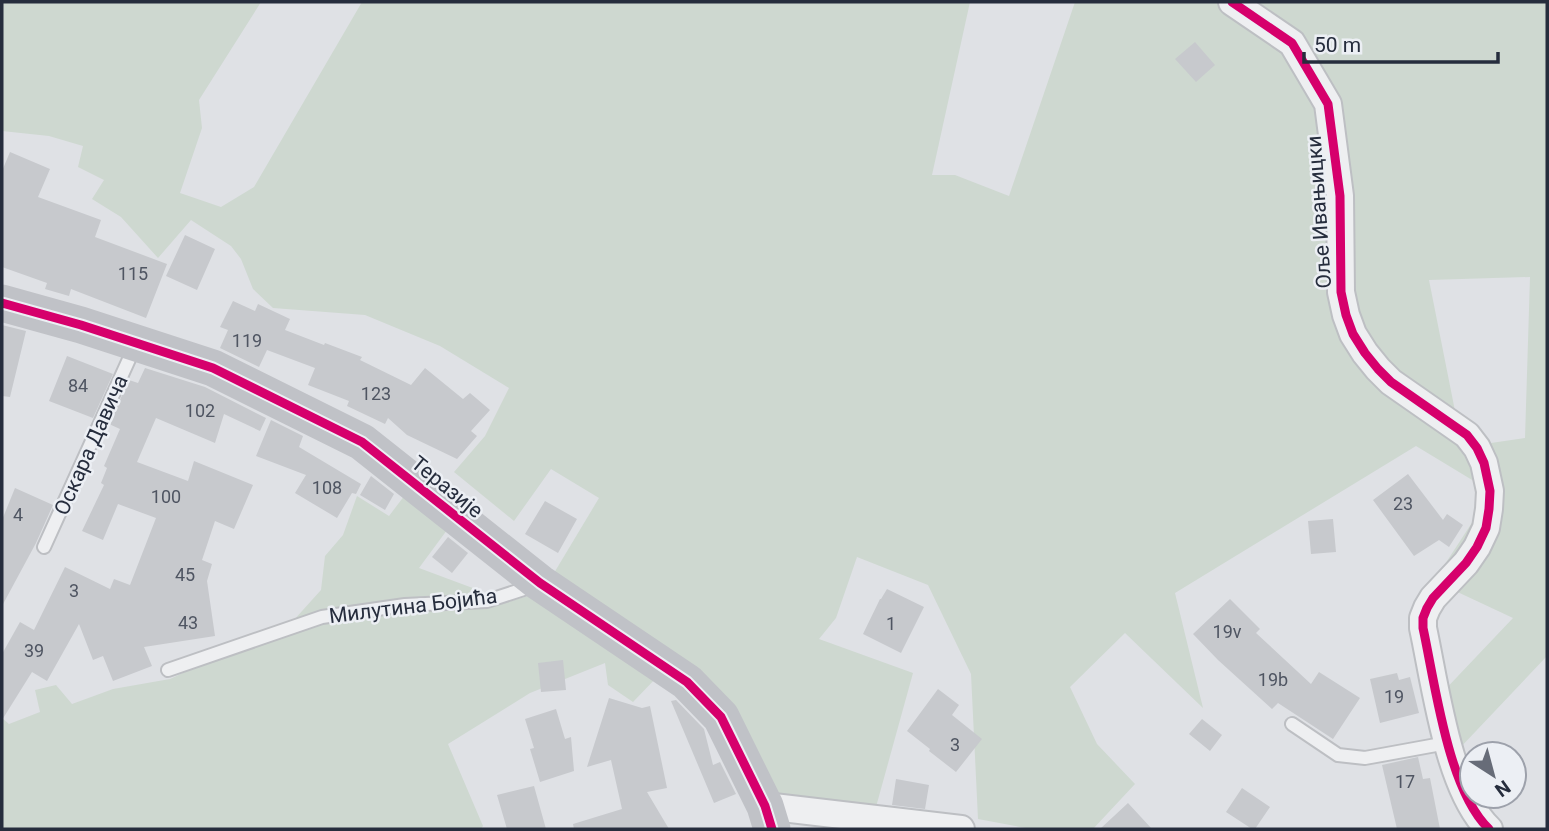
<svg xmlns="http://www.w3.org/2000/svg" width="1549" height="831" viewBox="0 0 1549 831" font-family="Roboto,sans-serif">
<rect width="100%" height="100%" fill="#dfe1e5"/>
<path fill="#ced8d0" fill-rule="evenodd" d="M2 2H261L199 100 202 128 180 193 221 207 254 187 362 2H970L932 175H955L1009 196 1075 2H1547V656L1458 750 1439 696 1513 618 1434 581 1492 492 1416 446 1175 593 1203 708 1125 633 1070 687 1097 744 1135 784 1093 829H1031L978 819 971 674 928 585 857 557 836 618 819 639 913 673 871 825 782 817 751 764 658 676 633 702 608 685 605 663 530 693 448 744 483 826 481 829H2V718L9 724 40 712 35 690 56 685 72 704 113 689 170 679 293 621 321 590 325 556 343 535 357 496 389 516 408 491 450 526 419 568 478 590 485 609 538 593 551 578 599 498 551 469 514 521 454 472 485 436 509 388 440 346 365 315 273 308 253 289 241 259 231 246 191 220 158 258 121 217 92 199 104 180 78 167 83 146 49 136 2 131ZM1530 277 1525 438 1491 443 1456 416 1429 280Z"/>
<path fill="#c7c9cd" d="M1195 42 1215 65 1196 82 1175 59Z
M10 152 50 169 38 197 101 220 95 237 167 264 146 318 71 289 69 296 45 289 47 283 2 267V171Z
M185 235 215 249 197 290 166 276Z
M233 301 255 311 258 304 290 319 285 330 324 345 325 343 362 357 360 360 411 385 425 368 463 399 470 393 490 410 471 431 477 436 457 459 407 435 388 418 385 424 347 406 349 401 308 385 315 368 267 350 259 367 220 348 228 330 220 327Z
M2 325 26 331 10 397 2 396Z
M67 356 113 374 93 418 49 401Z
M145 368 205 387 266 418 260 431 224 414 215 443 156 418 137 462 188 481 194 461 253 485 234 529 215 521 202 560 212 564 207 581 215 636 144 647 152 666 113 681 103 656 93 660 79 624 47 681 32 672 2 720V654L20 622 34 630 65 567 110 589 114 579 130 585 156 518 118 504 103 540 82 531 104 485 101 483 107 468 104 466 120 429 109 424 129 380 138 383Z
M271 420 303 436 299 447 361 484 356 494 352 493 337 518 295 493 306 475 256 456Z
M1408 474 1443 520 1447 514 1463 525 1449 547 1439 540 1414 556 1373 500Z
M371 476 394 494 385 510 360 495Z
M15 488 53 505 36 543 2 606V520Z
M545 501 577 519 558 553 525 534Z
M1333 519 1336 552 1311 554 1308 521Z
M448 537 468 553 452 573 432 557Z
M887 589 924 607 901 653 863 634 880 599H881Z
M1230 599 1260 629 1256 633 1311 684 1319 672 1360 698 1333 739 1278 703 1272 709 1218 660 1193 634Z
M563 660 566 690 541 692 538 663Z
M1397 673 1399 680 1410 677 1419 713 1380 723 1370 679Z
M938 689 959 705 952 715 982 739 956 772 929 751 930 749 907 731Z
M609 698 642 708 650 706 667 788 647 792 669 829H574L573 824 622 809 611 760 587 767Z
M676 700 704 729 713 765 720 762 736 794 714 803 671 701Z
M556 709 565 739 571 737 574 771 540 782 530 749 534 748 525 719Z
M1202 719 1222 735 1210 751 1189 734Z
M1418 757 1423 779 1430 778 1440 829H1397L1382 765Z
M896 779 929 785 925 809 892 805Z
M534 786 546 829H507L497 795Z
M1242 788 1270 807 1255 829H1252L1226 812Z
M1128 803 1152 829H1100Z"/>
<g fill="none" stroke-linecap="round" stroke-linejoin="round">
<g stroke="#bdbfc3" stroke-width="16">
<path id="lane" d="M44 547 135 346
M168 670 322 617 405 605 487 601 533 586
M1292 724 1338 755 1365 758 1447 743"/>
</g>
<g stroke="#bdbfc3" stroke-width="30">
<path id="street" d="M1232 2 1292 43 1328 104 1340 196 1341 292 1346 315 1353 334 1365 353 1378 369 1391 382 1467 435 1477 448 1484 463 1490 491 1489 509 1486 528 1477 547 1466 563 1433 598 1427 608 1423 618V628C1435 683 1448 790 1489 829
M765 806 961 829"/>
</g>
<use href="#lane" stroke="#eeeff1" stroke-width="12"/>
<use href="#street" stroke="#eeeff1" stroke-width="26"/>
<path stroke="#c0c2c7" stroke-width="37" d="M2 303 81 325 213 368 362 442 540 583 687 682 721 717 765 806 772 829"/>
<g stroke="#eceff4" stroke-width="13">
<path id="cycleway" d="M1232 2 1292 43 1328 104 1340 196 1341 292 1346 315 1353 334 1365 353 1378 369 1391 382 1467 435 1477 448 1484 463 1490 491 1489 509 1486 528 1477 547 1466 563 1433 598 1427 608 1423 618V628C1435 683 1448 790 1489 829
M2 303 81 325 213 368 362 442 540 583 687 682 721 717 765 806 772 829"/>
</g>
<use href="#cycleway" stroke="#d6006c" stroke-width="9"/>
</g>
<g text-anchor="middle" stroke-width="5" stroke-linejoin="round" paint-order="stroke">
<g font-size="18" fill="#4f5562">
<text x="133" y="280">115</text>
<text x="247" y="347">119</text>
<text x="78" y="392">84</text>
<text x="376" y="400">123</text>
<text x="200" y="417">102</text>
<text x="327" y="494">108</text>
<text x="166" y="503">100</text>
<text x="1403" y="510">23</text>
<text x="18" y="521">4</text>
<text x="185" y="581">45</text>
<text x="74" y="597">3</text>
<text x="188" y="629">43</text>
<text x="891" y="630">1</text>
<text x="1227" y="638">19v</text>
<text x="34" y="657">39</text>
<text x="1273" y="686">19b</text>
<text x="1394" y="703">19</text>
<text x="955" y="751">3</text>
<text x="1405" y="788">17</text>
</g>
<g font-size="21" fill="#262d3d" stroke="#eceff4">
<text transform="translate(1319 212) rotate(-94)" y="7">Оље Ивањицки</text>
<text transform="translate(91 445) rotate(-66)" y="7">Оскара Давича</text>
<text transform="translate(447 487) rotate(39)" y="7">Теразије</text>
<text transform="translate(413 606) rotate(-7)" y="7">Милутина Бојића</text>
</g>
</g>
<rect width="1549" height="831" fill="none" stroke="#262d3d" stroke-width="7"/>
<g transform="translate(1493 775) rotate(144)"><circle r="33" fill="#eceff4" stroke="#9da1ab" stroke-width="2"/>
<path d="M0-5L12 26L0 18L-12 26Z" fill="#676c78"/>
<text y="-10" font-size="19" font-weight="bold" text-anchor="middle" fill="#262d3d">N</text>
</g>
<path d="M1304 52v10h194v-10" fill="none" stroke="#262d3d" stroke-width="3.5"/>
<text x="1314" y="52" font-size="21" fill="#262d3d" stroke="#eceff4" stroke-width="5" paint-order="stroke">50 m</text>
</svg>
